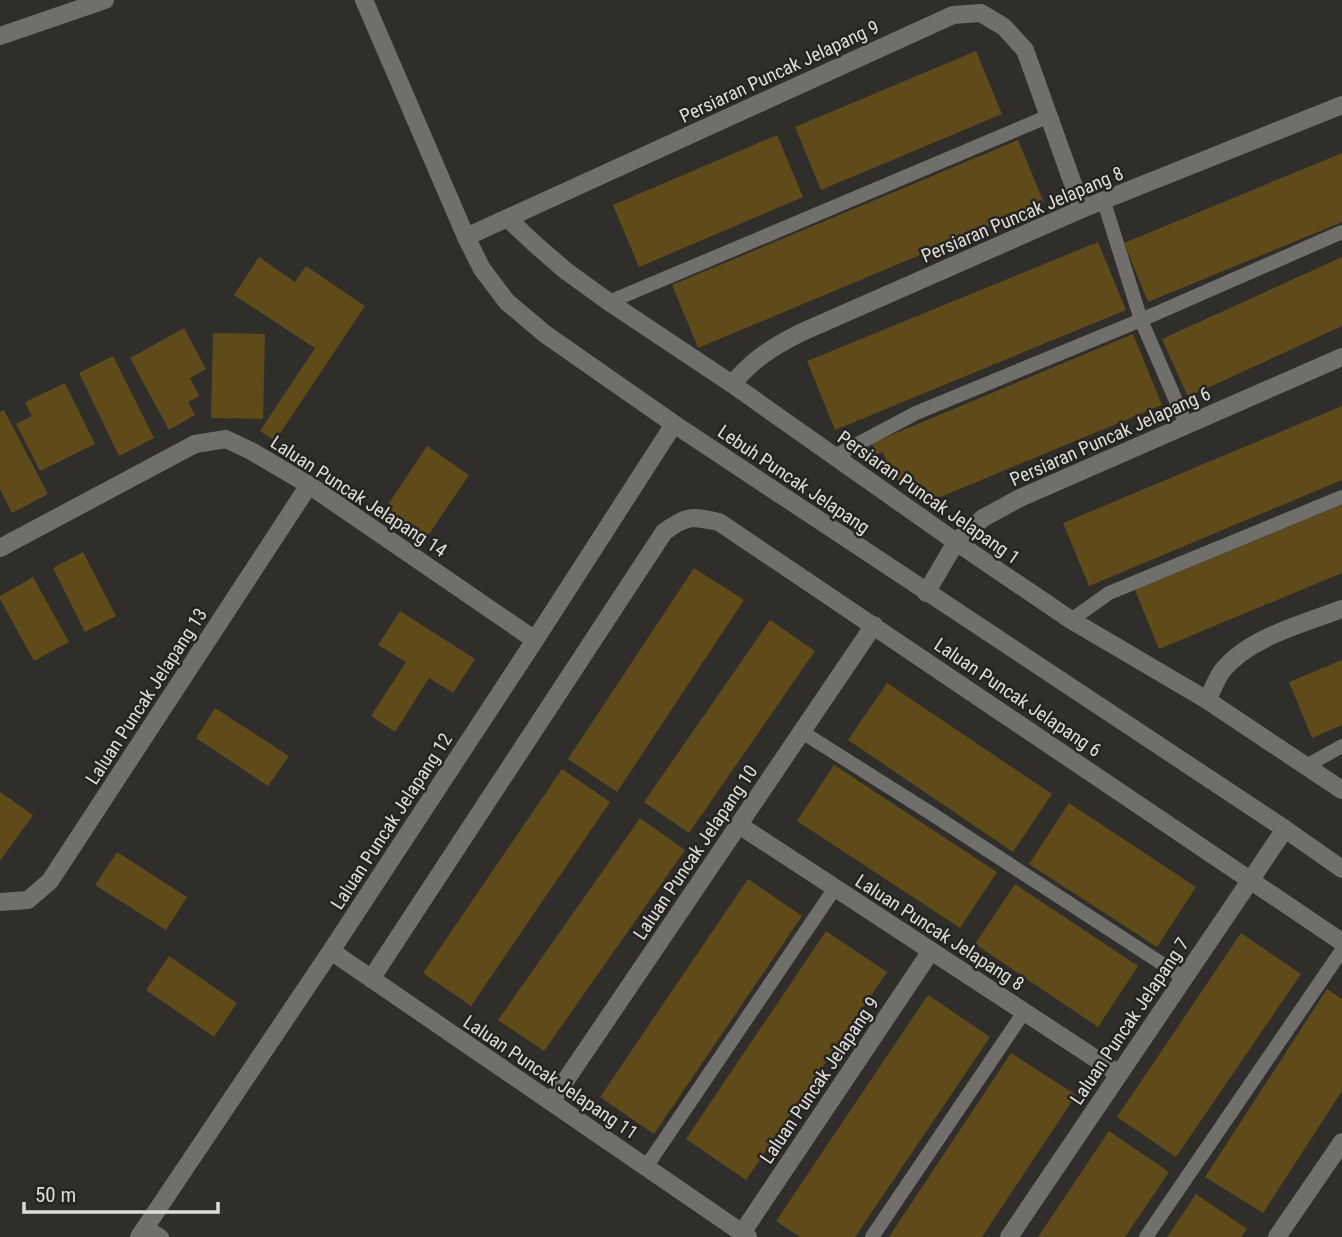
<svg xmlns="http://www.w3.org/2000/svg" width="1342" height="1237" viewBox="0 0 1342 1237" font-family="'Roboto Condensed',sans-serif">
<rect width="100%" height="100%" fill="#2f2e2b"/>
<path fill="#5e4b19" d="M976 51 1002 114 821 190 795 127Z
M777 135 803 197 639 267 613 205Z
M1018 140 1044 203 698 348 672 285Z
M1342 153V222L1148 302 1124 243Z
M1098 242 1126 310 835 430 807 361Z
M259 257 295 282 306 266 365 306 275 441 260 431 315 348 234 295Z
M1342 257V326L1188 397 1162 339Z
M184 328 206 369 190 378 199 396 188 402 195 415 169 430 130 358Z
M213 333 265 334 263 419 211 418Z
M1133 334 1162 405 933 500 891 476 883 452 875 455 872 443Z
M113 356 154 438 119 456 79 373Z
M65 383 95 444 40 471 16 424 32 416 25 402Z
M1342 406V480L1089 586 1063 523Z
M4 410 48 494 12 513 0 489V412Z
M427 446 469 475 425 540 383 512Z
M1342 505V573L1159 649 1135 590Z
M83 552 116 616 85 632 53 568Z
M694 568 744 600 617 792 568 759Z
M33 577 69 642 34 661 0 599V596Z
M400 611 475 659 453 693 429 678 395 732 371 716 406 662 378 645Z
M770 620 815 651 689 833 644 802Z
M1342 660V725L1312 738 1289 682Z
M887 683 1052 794 1013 852 848 740Z
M215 708 289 756 268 786 196 738Z
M834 765 997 872 960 928 797 821Z
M562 769 610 802 471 1006 423 973Z
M0 792 33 815 0 861Z
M1069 803 1196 887 1157 947 1029 864Z
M640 818 685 850 544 1051 498 1020Z
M117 852 187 897 166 930 95 885Z
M748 879 802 916 654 1134 600 1097Z
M1015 884 1138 966 1098 1027 975 944Z
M826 931 887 972 746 1180 686 1139Z
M1241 933 1301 974 1176 1157 1117 1117Z
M169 956 237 1003 214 1037 146 990Z
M1327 989 1342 999V1091L1263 1213 1205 1177Z
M928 995 990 1037 855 1237H800L776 1221Z
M1011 1053 1076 1095 982 1237H889Z
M1109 1131 1169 1172 1125 1237H1038Z
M1196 1194 1247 1229 1241 1237H1167Z"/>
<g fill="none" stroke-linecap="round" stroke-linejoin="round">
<path stroke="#716f6c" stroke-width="14" d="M1104 202 1141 320 1186 424
M609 302 1049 116
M833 457 916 413 1141 320 1342 232
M1071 620 1109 593 1342 497
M802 732 932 814 1184 978
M1306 766 1342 746
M646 1167 835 888
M146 1226 162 1237
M872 1237 1024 1012
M1146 1237 1342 950"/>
<path stroke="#716f6c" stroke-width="18" d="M0 36 105 0
M507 218 536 245 566 271 609 302 732 384 956 542 1071 620 1207 700 1342 790
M466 237 953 15 981 13 1004 27 1025 50 1082 209
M732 384C755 358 769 349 800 333L1082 209 1342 105
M0 548 195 444 226 439 253 452 309 485 535 640
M926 593 956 542 983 518 1020 498 1342 357
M1207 700C1212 691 1216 680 1222 671 1249 637 1303 624 1342 609
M739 825 1119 1074
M0 902 28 900 50 881 309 485
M331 951 748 1237
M371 979 664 532C687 515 692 516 719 522L1342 942
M551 1102 874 625
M742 1233 931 951
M139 1237 331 951 535 640 674 424
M1009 1237 1285 829
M1277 1237 1342 1142"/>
<path stroke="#716f6c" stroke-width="18" d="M364 0 466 237 482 269 507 302 545 334 674 424 1285 829 1342 869"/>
</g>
<g text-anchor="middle" stroke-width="5" stroke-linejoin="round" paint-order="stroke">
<g font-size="19" fill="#dedddb" stroke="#252421">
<text transform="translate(779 71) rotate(-25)" y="7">Persiaran Puncak Jelapang 9</text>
<text transform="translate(1022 214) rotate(-23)" y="7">Persiaran Puncak Jelapang 8</text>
<text transform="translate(1110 436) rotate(-24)" y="7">Persiaran Puncak Jelapang 6</text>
<text transform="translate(794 479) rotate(34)" y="7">Lebuh Puncak Jelapang</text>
<text transform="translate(359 496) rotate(33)" y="7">Laluan Puncak Jelapang 14</text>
<text transform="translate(929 497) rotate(35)" y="7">Persiaran Puncak Jelapang 1</text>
<text transform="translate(146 696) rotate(-57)" y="7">Laluan Puncak Jelapang 13</text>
<text transform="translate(1018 697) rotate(34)" y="7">Laluan Puncak Jelapang 6</text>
<text transform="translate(391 821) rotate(-57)" y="7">Laluan Puncak Jelapang 12</text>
<text transform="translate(695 852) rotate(-56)" y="7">Laluan Puncak Jelapang 10</text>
<text transform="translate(940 932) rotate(33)" y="7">Laluan Puncak Jelapang 8</text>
<text transform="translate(1129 1021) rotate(-56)" y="7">Laluan Puncak Jelapang 7</text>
<text transform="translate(551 1077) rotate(34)" y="7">Laluan Puncak Jelapang 11</text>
<text transform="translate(819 1080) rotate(-56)" y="7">Laluan Puncak Jelapang 9</text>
</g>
</g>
<path d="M24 1202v10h194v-10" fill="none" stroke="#dedddb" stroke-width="3.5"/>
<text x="35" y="1202" font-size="21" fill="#dedddb" stroke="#252421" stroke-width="5" paint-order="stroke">50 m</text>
</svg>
